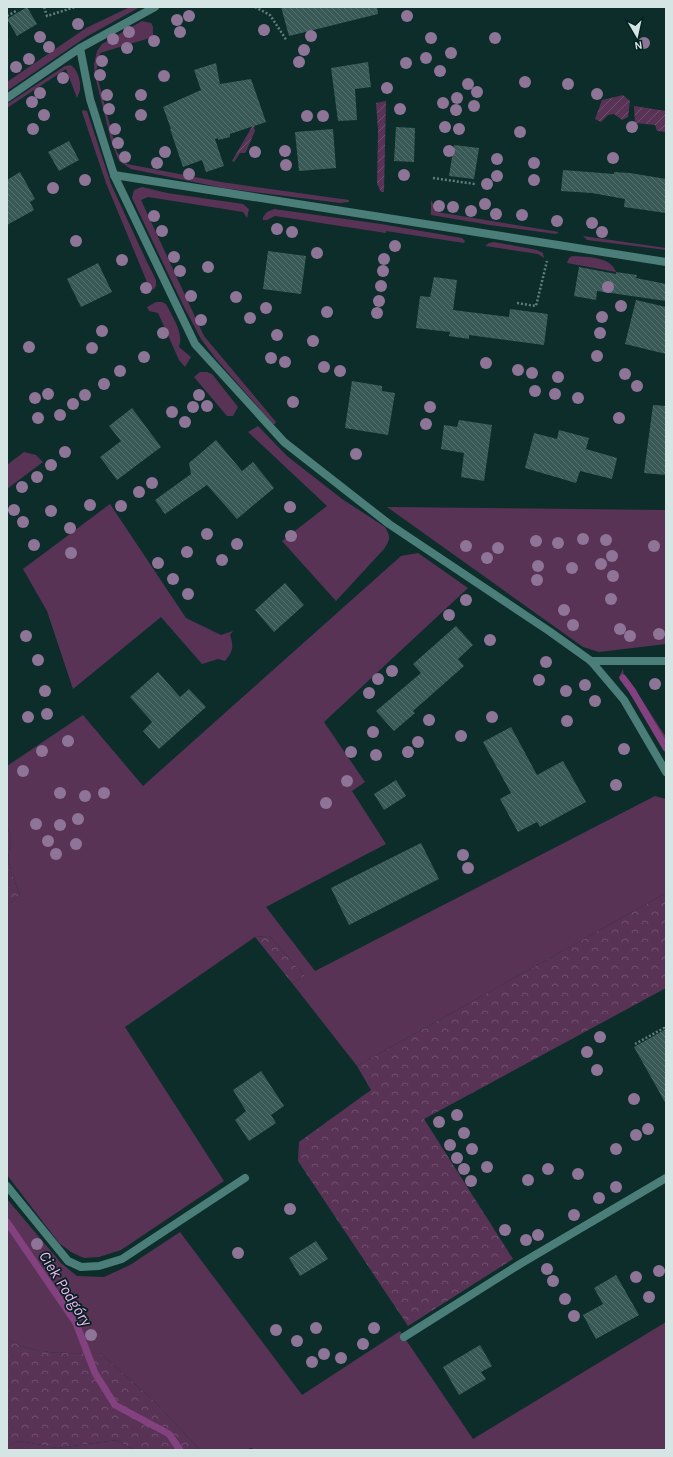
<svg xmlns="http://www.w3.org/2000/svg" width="673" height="1457" viewBox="0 0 673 1457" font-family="Karla,sans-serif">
<defs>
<pattern id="forest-crowns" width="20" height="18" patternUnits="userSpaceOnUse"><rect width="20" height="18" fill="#593356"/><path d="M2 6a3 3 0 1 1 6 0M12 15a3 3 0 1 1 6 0" fill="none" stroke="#70506e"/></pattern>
<pattern id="garden-furrows" width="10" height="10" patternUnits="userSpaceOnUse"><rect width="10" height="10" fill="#593356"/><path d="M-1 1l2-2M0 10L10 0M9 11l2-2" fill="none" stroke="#70506e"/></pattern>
<pattern id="building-back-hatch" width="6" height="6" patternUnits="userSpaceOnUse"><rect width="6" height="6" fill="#395956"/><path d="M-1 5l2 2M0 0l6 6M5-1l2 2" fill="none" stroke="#55716e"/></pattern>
</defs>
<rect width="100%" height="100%" fill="#0c2d2a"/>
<path fill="#593356" d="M130 7H140L86 37 7 91V82L86 28Z
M142 21 151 23 153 27V37L100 53 96 72 117 152 127 164 221 182 349 200V202L340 203 223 188 131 169 119 161 112 144 95 76 94 64 97 51 102 44Z
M70 65C77 68 81 81 80 89 80 92 78 95 77 98L66 69 7 108V104L65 66Z
M83 110 87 111 111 184 146 260 156 280V286L154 289 141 293 147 282 106 183 82 112Z
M142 187 167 193 243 204 249 209 247 218 243 212 148 197 141 200 204 336 276 422 275 424H273L266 416 216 359 201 339 184 307 132 198 134 190Z
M431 200 437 212 559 232 556 234 490 225 431 215Z
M274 209 381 224 462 238 465 241 464 243 386 231V233L275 216 267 220H263V217L267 212Z
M583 236 666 248V250L587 240Z
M494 242 537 250 543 253 544 258 538 254 485 246 489 243Z
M572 256C586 257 611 256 616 272L567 263 569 258Z
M156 302H162L166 304C173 318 184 333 179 347L191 357 185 367 179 360 158 313 149 311 147 307Z
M200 372H207L212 374 238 407 233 416H227L194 377Z
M258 426 287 456 342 499 385 527C391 537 390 540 384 549L336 601 282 541 327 506 248 432Z
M24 452 36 455 43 462 7 489V465Z
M110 504 186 618 221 635 233 631 230 635C234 646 233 652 225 661L218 659 202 664 161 617 73 689 47 611 23 569Z
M387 507 666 510V644L599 652 583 647Z
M418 553 468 588 324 722 365 782 352 791 386 844 266 907 315 971 655 796 666 799V893L357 1066 292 983 305 976 269 936 255 937 125 1027 224 1181 121 1250 99 1257 84 1258 71 1252 59 1243 7 1175V905L20 895 12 875 8 858 11 840 7 824V766L83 715 143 786 401 556Z
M623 669 624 677 634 688 666 737V754L645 716 619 677Z
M7 1199 61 1263 77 1276 104 1277 130 1265 180 1232 302 1395 400 1331 473 1439 666 1322V1450H255L251 1448 246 1450H200L154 1401 100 1353C71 1353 32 1356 7 1338Z
M117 1440 134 1450H7V1446L20 1441 57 1448Z"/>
<path fill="url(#forest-crowns)" d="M7 824 11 840 8 858 12 875 20 895 7 905Z
M666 893V988L424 1119 513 1259 408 1326 298 1161 299 1142 371 1090 357 1066Z
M269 936 305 976 292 983 255 937Z
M7 1338C32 1356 71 1353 100 1353L154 1401 200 1450H134L117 1440 57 1448 20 1441 7 1446Z"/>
<path fill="url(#garden-furrows)" d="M623 95 630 101 628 117 622 120 614 114 608 115 601 122 595 119 602 100Z
M386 101 384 192H381L377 184 378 130 376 103Z
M634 106 666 111V132L657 131 655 125 635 123Z
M253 125 255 126 254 128 255 131C252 137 248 149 245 153H240L234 162 232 161Z"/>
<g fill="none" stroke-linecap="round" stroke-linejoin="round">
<path stroke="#84417f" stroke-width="7" d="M623 678 632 690 666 748
M7 1222 76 1323 95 1373 115 1405 169 1434 180 1450"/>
</g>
<path fill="url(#building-back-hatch)" d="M27 7 37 24 17 36 7 19Z
M281 7H377L378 14 289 36Z
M368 62 371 87 355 89 357 120 338 121 331 68Z
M216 63 220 84 251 79 266 122 230 134V137L218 140V138L215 139 224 166 206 172 202 160 183 167 170 129H171L163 107 201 90 194 70Z
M396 127 415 128 414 162 394 161Z
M333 129 336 168 299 171 295 132Z
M69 141 79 160 59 171 48 152Z
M454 145 479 148 474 179 449 176Z
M563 170 614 174V172L630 173 666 179V213L624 207 625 199 592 193 561 191Z
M20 172 35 199 30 202 34 210 7 225V180Z
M268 251 306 256 301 294 263 289Z
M98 263 112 292 81 307 67 279Z
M579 267 616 274V272L637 275 636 278 666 284V301L597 291 596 300 574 296Z
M434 277 457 280 453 310 509 317 510 309 548 314 544 345 469 335V339L449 336 450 332 416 328 420 296 430 297Z
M636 300 666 307V354L625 344Z
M352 381 382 386V391L395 393 388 435 345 428Z
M653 405 666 406V475L644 473Z
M132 408 161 447 117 480 100 457 121 441 109 426Z
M459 420 492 425 484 481 461 477 464 453 441 449 444 425 457 427Z
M559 430 589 438 586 449 617 458 612 479 580 471 576 483 525 468 534 433 557 439Z
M216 440 242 471 253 462 274 488 237 519 207 485 165 514 155 500 191 474 189 463Z
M285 583 304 605 274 632 255 610Z
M456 626 473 645 458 659 464 666 413 711 415 713 394 731 376 711 421 673 413 664Z
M158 672 180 697 189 689 206 707 159 749 143 731 152 722 130 697Z
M511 727 537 775 563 761 586 802 540 827 537 822 518 832 500 799 511 793 483 742Z
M396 780 406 796 384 810 374 794Z
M421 843 439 879 349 925 331 888Z
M666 1029V1104L634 1047Z
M261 1071 284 1106 271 1115 276 1123 249 1141 235 1120 246 1111 233 1090Z
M316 1241 328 1259 300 1276 289 1258Z
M616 1275 639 1315 596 1339 583 1315 603 1304 594 1288Z
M480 1345 492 1366 481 1372 486 1379 459 1395 443 1367Z"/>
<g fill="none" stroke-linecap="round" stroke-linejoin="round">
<path stroke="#637d7a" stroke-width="2.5" stroke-dasharray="2 2" stroke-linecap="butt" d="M44 7 47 16 75 7
M255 7 270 15 287 41
M7 16 16 11
M433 178 475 184
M517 303 536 306 547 261
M635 1044 664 1028 666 1029"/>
<path stroke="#4b7d79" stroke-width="8" d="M114 175 666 262
M591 661H666
M7 1186 68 1261 81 1267 99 1266 122 1259 245 1178
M404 1337 520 1264 666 1178"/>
<path stroke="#4b7d79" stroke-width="8" d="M80 48 90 99 114 175 195 344 284 442 389 524 549 631 591 661 624 700 666 772
M7 98 80 48 155 7"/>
</g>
<g fill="#8e7497">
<circle cx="189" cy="16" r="6"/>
<circle cx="407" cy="16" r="6"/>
<circle cx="177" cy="20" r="6"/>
<circle cx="78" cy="24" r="6"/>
<circle cx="264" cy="30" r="6"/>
<circle cx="129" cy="32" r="6"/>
<circle cx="180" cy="32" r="6"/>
<circle cx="311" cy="36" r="6"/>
<circle cx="40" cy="37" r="6"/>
<circle cx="431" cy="38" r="6"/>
<circle cx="495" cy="38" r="6"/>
<circle cx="113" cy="39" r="6"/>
<circle cx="154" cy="41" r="6"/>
<circle cx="644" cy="43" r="6"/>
<circle cx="49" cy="47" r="6"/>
<circle cx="127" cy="48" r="6"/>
<circle cx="304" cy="50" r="6"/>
<circle cx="451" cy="53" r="6"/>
<circle cx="426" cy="58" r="6"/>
<circle cx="29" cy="59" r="6"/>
<circle cx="102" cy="61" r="6"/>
<circle cx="299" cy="62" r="6"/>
<circle cx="406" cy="63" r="6"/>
<circle cx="16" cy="67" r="6"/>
<circle cx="440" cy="71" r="6"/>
<circle cx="100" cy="75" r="6"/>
<circle cx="164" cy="76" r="6"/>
<circle cx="63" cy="78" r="6"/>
<circle cx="525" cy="82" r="6"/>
<circle cx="468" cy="84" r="6"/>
<circle cx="568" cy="84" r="6"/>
<circle cx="387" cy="88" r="6"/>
<circle cx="477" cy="92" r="6"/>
<circle cx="40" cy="93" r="6"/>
<circle cx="597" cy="94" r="6"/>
<circle cx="107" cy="95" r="6"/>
<circle cx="141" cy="95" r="6"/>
<circle cx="457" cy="98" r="6"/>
<circle cx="32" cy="102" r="6"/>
<circle cx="443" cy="103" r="6"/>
<circle cx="474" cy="106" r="6"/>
<circle cx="109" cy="109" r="6"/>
<circle cx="400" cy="109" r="6"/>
<circle cx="456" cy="110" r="6"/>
<circle cx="44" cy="115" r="6"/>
<circle cx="141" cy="115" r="6"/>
<circle cx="307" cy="116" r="6"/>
<circle cx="323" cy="116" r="6"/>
<circle cx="445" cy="127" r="6"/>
<circle cx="632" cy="127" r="6"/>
<circle cx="33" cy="129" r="6"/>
<circle cx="115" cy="129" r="6"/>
<circle cx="459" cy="129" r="6"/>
<circle cx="520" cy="132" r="6"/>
<circle cx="118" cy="143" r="6"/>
<circle cx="285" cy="151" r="6"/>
<circle cx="449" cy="151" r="6"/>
<circle cx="165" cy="152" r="6"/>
<circle cx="255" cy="152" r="6"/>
<circle cx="125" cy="157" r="6"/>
<circle cx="613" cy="158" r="6"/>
<circle cx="497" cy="159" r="6"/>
<circle cx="157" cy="163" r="6"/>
<circle cx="534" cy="163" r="6"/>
<circle cx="286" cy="165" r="6"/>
<circle cx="189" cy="174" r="6"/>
<circle cx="404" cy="175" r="6"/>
<circle cx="497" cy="176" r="6"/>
<circle cx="85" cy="180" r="6"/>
<circle cx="534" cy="180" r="6"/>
<circle cx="487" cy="184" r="6"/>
<circle cx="53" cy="188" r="6"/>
<circle cx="485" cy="204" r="6"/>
<circle cx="439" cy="206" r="6"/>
<circle cx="453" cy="207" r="6"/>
<circle cx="471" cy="211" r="6"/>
<circle cx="496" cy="214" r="6"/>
<circle cx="522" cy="215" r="6"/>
<circle cx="154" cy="216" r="6"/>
<circle cx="557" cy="221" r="6"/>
<circle cx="592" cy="223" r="6"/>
<circle cx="277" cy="229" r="6"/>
<circle cx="162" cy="231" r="6"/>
<circle cx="292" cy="232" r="6"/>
<circle cx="602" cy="232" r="6"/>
<circle cx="76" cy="241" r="6"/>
<circle cx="395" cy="246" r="6"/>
<circle cx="317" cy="253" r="6"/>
<circle cx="174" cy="257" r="6"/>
<circle cx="384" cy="259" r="6"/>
<circle cx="122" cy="260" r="6"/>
<circle cx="208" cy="267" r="6"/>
<circle cx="180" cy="271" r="6"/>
<circle cx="383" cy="271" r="6"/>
<circle cx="381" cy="286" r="6"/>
<circle cx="608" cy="287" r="6"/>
<circle cx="146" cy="288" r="6"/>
<circle cx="191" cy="296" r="6"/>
<circle cx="236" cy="297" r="6"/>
<circle cx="379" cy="301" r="6"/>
<circle cx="621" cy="306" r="6"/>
<circle cx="266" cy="308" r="6"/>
<circle cx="327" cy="312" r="6"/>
<circle cx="377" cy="313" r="6"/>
<circle cx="602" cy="317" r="6"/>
<circle cx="250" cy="318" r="6"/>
<circle cx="201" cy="320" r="6"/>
<circle cx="102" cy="331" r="6"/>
<circle cx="163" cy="333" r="6"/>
<circle cx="600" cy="333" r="6"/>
<circle cx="277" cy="335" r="6"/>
<circle cx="313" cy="341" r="6"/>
<circle cx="29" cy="347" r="6"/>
<circle cx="92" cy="348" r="6"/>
<circle cx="597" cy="356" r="6"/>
<circle cx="144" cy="357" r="6"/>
<circle cx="271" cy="358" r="6"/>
<circle cx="285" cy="362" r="6"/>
<circle cx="486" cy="363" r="6"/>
<circle cx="324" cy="367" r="6"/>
<circle cx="518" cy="370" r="6"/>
<circle cx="120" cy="371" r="6"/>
<circle cx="340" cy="371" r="6"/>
<circle cx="532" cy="373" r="6"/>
<circle cx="625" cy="374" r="6"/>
<circle cx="558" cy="377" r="6"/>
<circle cx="104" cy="384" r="6"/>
<circle cx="637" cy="386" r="6"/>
<circle cx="535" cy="391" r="6"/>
<circle cx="48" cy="394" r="6"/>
<circle cx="555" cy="394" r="6"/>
<circle cx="85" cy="395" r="6"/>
<circle cx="199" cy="395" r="6"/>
<circle cx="35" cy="398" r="6"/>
<circle cx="578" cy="398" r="6"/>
<circle cx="293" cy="402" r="6"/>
<circle cx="73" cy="404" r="6"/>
<circle cx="207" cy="406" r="6"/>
<circle cx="193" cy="407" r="6"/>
<circle cx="430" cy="407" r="6"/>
<circle cx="172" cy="412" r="6"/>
<circle cx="60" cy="415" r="6"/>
<circle cx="38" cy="418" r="6"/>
<circle cx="619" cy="418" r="6"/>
<circle cx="185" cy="422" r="6"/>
<circle cx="426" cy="424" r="6"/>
<circle cx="65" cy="452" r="6"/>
<circle cx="356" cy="454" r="6"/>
<circle cx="51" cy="465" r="6"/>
<circle cx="37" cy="477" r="6"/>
<circle cx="152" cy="483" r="6"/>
<circle cx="22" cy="487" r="6"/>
<circle cx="139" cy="492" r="6"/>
<circle cx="90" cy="505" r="6"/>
<circle cx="121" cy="506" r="6"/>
<circle cx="290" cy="507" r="6"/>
<circle cx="14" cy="510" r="6"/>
<circle cx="51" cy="511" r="6"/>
<circle cx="23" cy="522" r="6"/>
<circle cx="70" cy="528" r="6"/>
<circle cx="207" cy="534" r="6"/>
<circle cx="291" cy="536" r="6"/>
<circle cx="583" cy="539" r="6"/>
<circle cx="606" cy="540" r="6"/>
<circle cx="536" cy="541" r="6"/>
<circle cx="558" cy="543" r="6"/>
<circle cx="237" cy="544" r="6"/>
<circle cx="34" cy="545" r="6"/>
<circle cx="466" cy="546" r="6"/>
<circle cx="654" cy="546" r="6"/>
<circle cx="498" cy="548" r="6"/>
<circle cx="187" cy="552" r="6"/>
<circle cx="71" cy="553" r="6"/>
<circle cx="612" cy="556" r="6"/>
<circle cx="487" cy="558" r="6"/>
<circle cx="222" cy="560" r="6"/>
<circle cx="158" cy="563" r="6"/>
<circle cx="601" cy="564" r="6"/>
<circle cx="538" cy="566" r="6"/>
<circle cx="572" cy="568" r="6"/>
<circle cx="613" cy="576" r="6"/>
<circle cx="173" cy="579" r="6"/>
<circle cx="537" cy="580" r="6"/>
<circle cx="188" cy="594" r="6"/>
<circle cx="611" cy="599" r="6"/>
<circle cx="466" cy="600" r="6"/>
<circle cx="564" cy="610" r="6"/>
<circle cx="449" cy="615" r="6"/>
<circle cx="573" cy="625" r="6"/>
<circle cx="620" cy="629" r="6"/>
<circle cx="659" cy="634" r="6"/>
<circle cx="26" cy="636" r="6"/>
<circle cx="630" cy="636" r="6"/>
<circle cx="490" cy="640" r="6"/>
<circle cx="38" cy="660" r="6"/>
<circle cx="546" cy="662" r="6"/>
<circle cx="392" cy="671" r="6"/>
<circle cx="378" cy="679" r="6"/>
<circle cx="539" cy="680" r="6"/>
<circle cx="655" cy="684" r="6"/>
<circle cx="585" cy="685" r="6"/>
<circle cx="45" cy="691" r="6"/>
<circle cx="566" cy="691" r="6"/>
<circle cx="369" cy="693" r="6"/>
<circle cx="595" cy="701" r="6"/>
<circle cx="47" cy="714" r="6"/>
<circle cx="28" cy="717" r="6"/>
<circle cx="492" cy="717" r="6"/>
<circle cx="429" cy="720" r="6"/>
<circle cx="567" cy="721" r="6"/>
<circle cx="373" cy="732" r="6"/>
<circle cx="461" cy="736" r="6"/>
<circle cx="68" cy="741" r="6"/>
<circle cx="418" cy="742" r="6"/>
<circle cx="624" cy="749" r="6"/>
<circle cx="42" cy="751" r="6"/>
<circle cx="351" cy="752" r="6"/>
<circle cx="408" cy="752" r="6"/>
<circle cx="376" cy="755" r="6"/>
<circle cx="23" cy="771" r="6"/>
<circle cx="347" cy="781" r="6"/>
<circle cx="616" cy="785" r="6"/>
<circle cx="60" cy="793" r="6"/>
<circle cx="104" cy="793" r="6"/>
<circle cx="85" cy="796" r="6"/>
<circle cx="326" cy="803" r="6"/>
<circle cx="78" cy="819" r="6"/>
<circle cx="36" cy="824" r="6"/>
<circle cx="60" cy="825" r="6"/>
<circle cx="48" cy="841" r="6"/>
<circle cx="76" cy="844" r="6"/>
<circle cx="56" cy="854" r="6"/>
<circle cx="463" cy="855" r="6"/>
<circle cx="468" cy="868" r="6"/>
<circle cx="600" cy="1037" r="6"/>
<circle cx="587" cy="1052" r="6"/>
<circle cx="597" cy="1070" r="6"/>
<circle cx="634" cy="1099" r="6"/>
<circle cx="457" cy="1115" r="6"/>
<circle cx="439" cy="1122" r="6"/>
<circle cx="648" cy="1129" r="6"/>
<circle cx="464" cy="1133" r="6"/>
<circle cx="636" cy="1135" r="6"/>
<circle cx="450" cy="1145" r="6"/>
<circle cx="472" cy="1149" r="6"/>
<circle cx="616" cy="1149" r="6"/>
<circle cx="457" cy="1158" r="6"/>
<circle cx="487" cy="1167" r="6"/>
<circle cx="464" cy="1169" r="6"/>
<circle cx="548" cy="1169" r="6"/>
<circle cx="578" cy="1174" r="6"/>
<circle cx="528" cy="1180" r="6"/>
<circle cx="471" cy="1181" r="6"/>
<circle cx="616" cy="1187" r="6"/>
<circle cx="599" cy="1198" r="6"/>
<circle cx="290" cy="1209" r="6"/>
<circle cx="574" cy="1215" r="6"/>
<circle cx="505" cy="1230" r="6"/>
<circle cx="538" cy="1235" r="6"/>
<circle cx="526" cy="1240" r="6"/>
<circle cx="37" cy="1244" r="6"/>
<circle cx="238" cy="1253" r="6"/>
<circle cx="547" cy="1269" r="6"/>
<circle cx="659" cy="1271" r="6"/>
<circle cx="636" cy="1277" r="6"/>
<circle cx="553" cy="1281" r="6"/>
<circle cx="649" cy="1297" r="6"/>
<circle cx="565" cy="1299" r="6"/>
<circle cx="574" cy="1316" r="6"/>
<circle cx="316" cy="1328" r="6"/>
<circle cx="374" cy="1328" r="6"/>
<circle cx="276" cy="1330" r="6"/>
<circle cx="91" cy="1335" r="6"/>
<circle cx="297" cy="1341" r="6"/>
<circle cx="363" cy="1344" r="6"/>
<circle cx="324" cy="1354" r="6"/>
<circle cx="341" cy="1358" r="6"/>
<circle cx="312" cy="1362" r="6"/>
</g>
<g text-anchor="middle" stroke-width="3.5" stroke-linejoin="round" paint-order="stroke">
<g font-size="16" font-style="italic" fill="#fbb0f3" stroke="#022321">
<text transform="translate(66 1288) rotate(58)" y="6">Ciek Podgóry</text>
</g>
</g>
<rect width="673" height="1457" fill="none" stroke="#d4e5e3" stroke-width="16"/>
<g transform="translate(637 36) rotate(171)" stroke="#022321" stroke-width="3" paint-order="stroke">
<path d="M0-3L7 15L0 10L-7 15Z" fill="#d4e5e3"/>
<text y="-6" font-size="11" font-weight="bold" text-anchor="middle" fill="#d4e5e3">N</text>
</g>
</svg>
